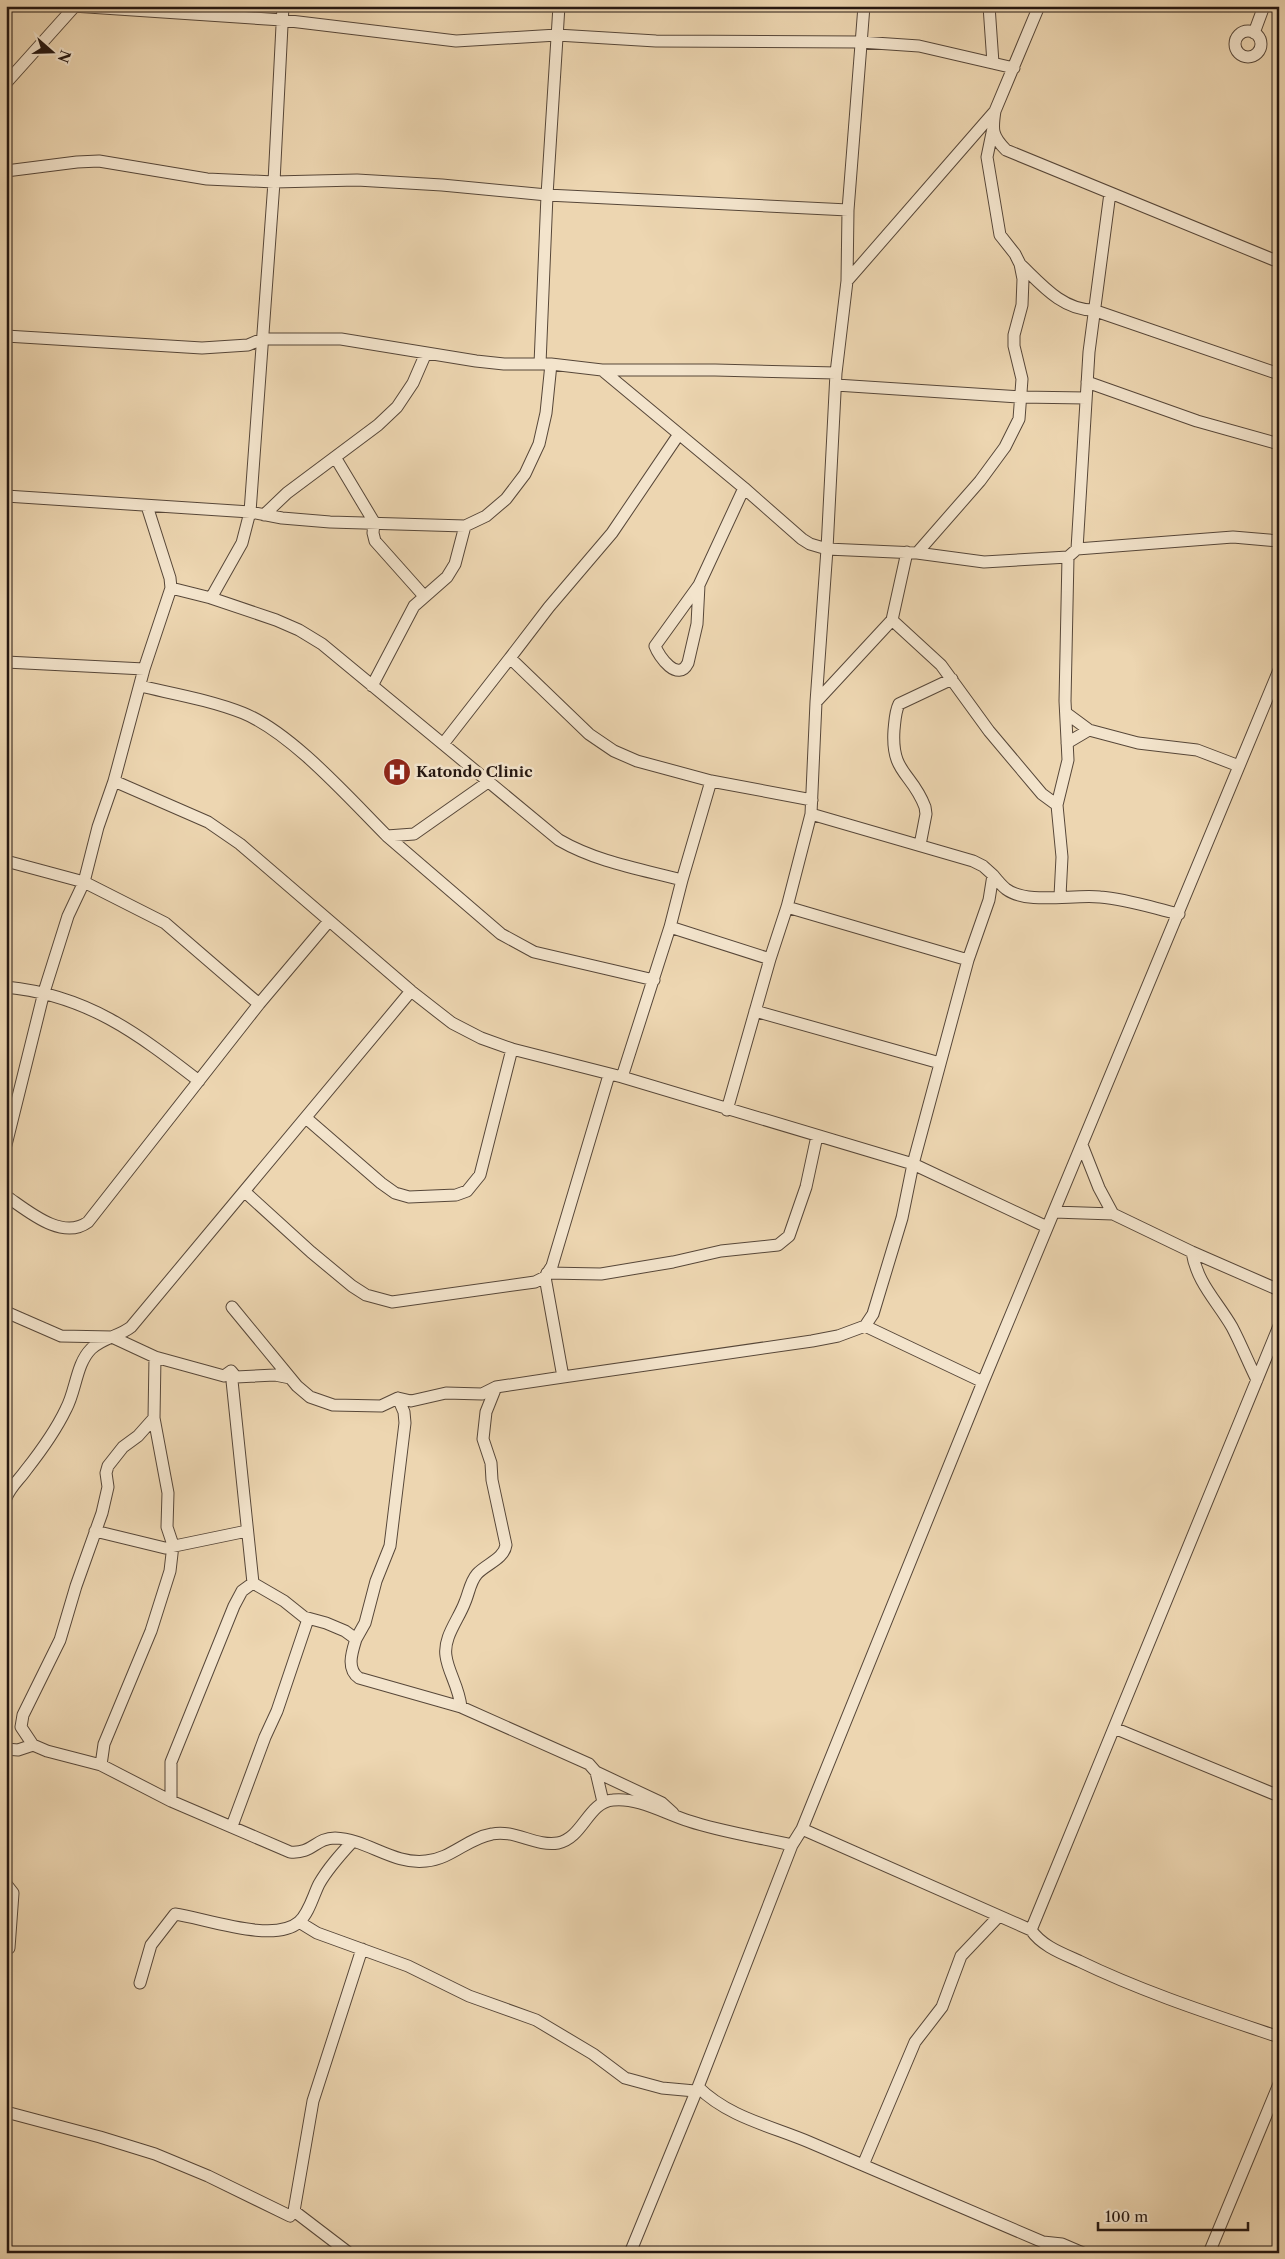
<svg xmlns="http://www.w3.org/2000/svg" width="1285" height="2259" viewBox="0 0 1285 2259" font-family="'Libre Caslon Text',serif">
<rect width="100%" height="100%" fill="#edd6b1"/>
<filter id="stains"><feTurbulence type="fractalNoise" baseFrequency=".004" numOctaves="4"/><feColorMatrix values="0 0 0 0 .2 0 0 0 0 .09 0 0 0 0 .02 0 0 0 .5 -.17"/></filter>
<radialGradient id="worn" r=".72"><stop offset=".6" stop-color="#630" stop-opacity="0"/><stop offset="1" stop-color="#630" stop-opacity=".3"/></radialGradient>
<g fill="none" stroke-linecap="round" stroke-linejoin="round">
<g stroke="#574739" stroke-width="13">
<path id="minor" d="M73 6 282 20 456 41 557 35 656 41 860 42 919 46 1014 68
M989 6 993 63
M1039 6 995 111C992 130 992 136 1006 150L1279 262
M1235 44a13 13 0 1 1 26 0a13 13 0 1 1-26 0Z
M1254 33 1264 6
M6 83 75 6
M6 171 77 162 99 161 207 179 274 182 357 180 442 185 547 195 848 210
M1020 264C1041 284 1062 310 1093 310L1279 374
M847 281 995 111
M6 336 202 348 248 345 262 339H341L476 361 504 364H551L602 370H715L836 373
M540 364 547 195 559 6
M602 370 744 488 802 539 810 544 827 549 917 553 984 562 1068 557 1077 549 1233 537 1279 541
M1087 382 1197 421 1279 444
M836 385 1020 397 1086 398
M335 457 374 522 373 533 375 541 424 596
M6 496 250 512 282 518 330 522 465 526 486 516 506 499 525 474 539 444 546 413 551 364
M147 506 170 578 171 588
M264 515 287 493 378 425 397 407 413 383 426 353
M1077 549 1089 352 1110 193
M917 553 980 481 1005 447 1019 419 1022 379 1014 346V335L1022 305 1023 279 1020 264 1015 254 1000 235 987 157 993 128
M699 585 697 624 688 663C678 683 659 657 655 646L699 585 744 488
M211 598 242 543 250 512 274 182 283 6
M892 620 941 665 989 731 1042 794 1057 805
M510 658 549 607 612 533 679 434
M6 662 144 669
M140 686C174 694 210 700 243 713 292 733 349 798 387 836
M372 686 414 606 447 577 455 564 465 526
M816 702 892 620 907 552
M1066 713 1089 730 1138 743 1197 750 1239 766
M1067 743 1089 730
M443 744 559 840C597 862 640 869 682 880
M114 781 98 827 84 882 165 923 259 1004
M488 782 414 834 387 836 501 934 534 952 654 980
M811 814 973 861 983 866 993 875 989 900 968 960 913 1164 622 1077 512 1049 481 1038 452 1023 411 991 240 844 208 822 114 781 144 669 171 588 211 598 276 620 299 630 322 644 443 744 510 658 589 734 614 751 637 761 711 781 812 800
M920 845 926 814 925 807C912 772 891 774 894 730 895 721 895 712 899 704L952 679
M6 861 84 882 68 916 44 992 6 1145
M993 875C997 880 1001 885 1006 889 1027 905 1074 894 1100 897 1127 899 1153 908 1179 914
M1060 896 1062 857 1057 805 1068 760 1065 701 1068 557
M787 907 968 960
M670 927 770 959
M6 987C87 995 137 1033 199 1081
M755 1011 940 1063
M622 1077 670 927 682 880 711 781
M727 1110 770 959 787 907 811 814 816 702 827 549 836 373 847 281 848 210 864 6
M306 1118 381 1183 395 1193 409 1197 456 1195 467 1191 480 1175 512 1049
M1082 1145 1099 1188 1113 1214 1192 1252 1279 1290
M245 1192 311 1252 352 1286 366 1295 392 1302 535 1282 545 1277 552 1266 609 1075
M6 1196C28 1211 62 1241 88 1222L259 1004 329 921
M1054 1212 1113 1214
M1192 1252C1197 1283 1217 1301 1232 1327 1241 1344 1248 1362 1257 1380
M547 1273 601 1274 673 1262 721 1251 778 1245 789 1236 806 1187 817 1136
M545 1277 563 1377 812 1341 838 1336 865 1326 873 1314 902 1218 913 1164 1047 1227
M232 1307 297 1386 310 1397 333 1405 381 1406 398 1398 411 1401 446 1393 482 1394 496 1387 563 1377
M6 1312 61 1336 112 1337 155 1357 224 1376 231 1371 236 1377 275 1375 290 1378
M865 1326 983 1382
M231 1371 253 1583 284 1601 304 1617 326 1623 345 1631 356 1639 365 1623 376 1581 390 1546 405 1423 404 1412 398 1398
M154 1418 138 1436 123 1447 108 1466 106 1473 108 1487 102 1513 76 1586 60 1640 23 1715 21 1727 33 1745 47 1751 101 1765 171 1801 290 1852C313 1854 315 1838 335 1838 367 1839 393 1865 426 1861 451 1859 468 1838 492 1834 514 1829 536 1847 558 1843 583 1838 588 1802 613 1800 638 1797 666 1814 689 1821 722 1832 758 1837 792 1845
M6 1498C11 1486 19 1480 26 1470 41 1451 56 1430 66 1409 76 1391 76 1364 91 1349 102 1338 120 1336 131 1327L411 991
M95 1531 165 1548 247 1531
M356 1639C352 1652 346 1669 359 1678L461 1707 589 1764 596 1772 603 1802
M461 1707C459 1687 448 1672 446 1656 443 1637 459 1619 465 1602 469 1593 470 1582 477 1574 486 1564 504 1559 506 1545L492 1480 491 1463 483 1439 486 1412 496 1387
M1114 1728 1279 1796
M6 1749 18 1750 33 1745
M101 1765 104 1744 151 1631 170 1571 173 1545 167 1527 168 1493 154 1418 155 1357
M596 1772 662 1803 673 1813
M171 1801V1762L234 1606 242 1591 253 1583
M232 1826 265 1737 277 1711 308 1619
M802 1829 1031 1930 1279 1326
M6 1884 13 1893 9 1948
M299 1922 317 1933 408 1966 469 1996 536 2020 593 2054 625 2078 662 2088 695 2091
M1031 1930C1042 1946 1061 1953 1079 1961 1143 1992 1211 2014 1279 2037
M140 1983 151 1945 175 1914C204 1918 274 1944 299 1922 309 1913 313 1896 319 1884 328 1868 340 1855 352 1842
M698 2087C728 2117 771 2126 809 2142 887 2175 965 2209 1043 2242L1062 2244 1083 2253
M6 2112 100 2137 155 2154 208 2176 290 2216 294 2211 349 2253
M863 2165 915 2042 942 2007 961 1956 999 1916
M294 2211 313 2101 362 1949
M630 2253 698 2087 792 1845 802 1829 983 1382 1279 670
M1209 2253 1279 2084"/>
</g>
<use href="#minor" stroke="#f3e4cc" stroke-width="11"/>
</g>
<defs>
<g id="hospital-disc" transform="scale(1.4375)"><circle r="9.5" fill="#8f2418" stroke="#f3e4cc"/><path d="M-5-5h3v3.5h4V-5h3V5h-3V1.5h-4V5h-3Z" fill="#fff"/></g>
</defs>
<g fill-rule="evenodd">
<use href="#hospital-disc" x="397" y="772"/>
</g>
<g text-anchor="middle" stroke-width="5" stroke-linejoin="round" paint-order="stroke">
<g font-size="15" font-weight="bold" fill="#251711" stroke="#f3e4cc" text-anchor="start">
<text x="416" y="777">Katondo Clinic</text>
</g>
</g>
<rect width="1285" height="2259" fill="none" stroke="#edd6b1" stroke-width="25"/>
<rect x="8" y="8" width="1270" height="2244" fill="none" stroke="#251711" stroke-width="2.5"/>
<rect x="12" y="12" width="1260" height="2234" fill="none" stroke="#251711"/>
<g transform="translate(52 52) rotate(110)" stroke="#f3e4cc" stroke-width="4" paint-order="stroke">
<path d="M0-4L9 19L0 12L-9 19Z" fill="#251711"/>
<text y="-8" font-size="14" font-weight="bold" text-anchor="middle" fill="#251711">N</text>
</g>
<path d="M1098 2222v8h150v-8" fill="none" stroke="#251711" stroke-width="2.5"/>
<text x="1105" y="2222" font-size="15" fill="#251711" stroke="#f3e4cc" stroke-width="4" paint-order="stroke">100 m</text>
<rect width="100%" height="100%" filter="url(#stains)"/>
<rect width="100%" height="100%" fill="url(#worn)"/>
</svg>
